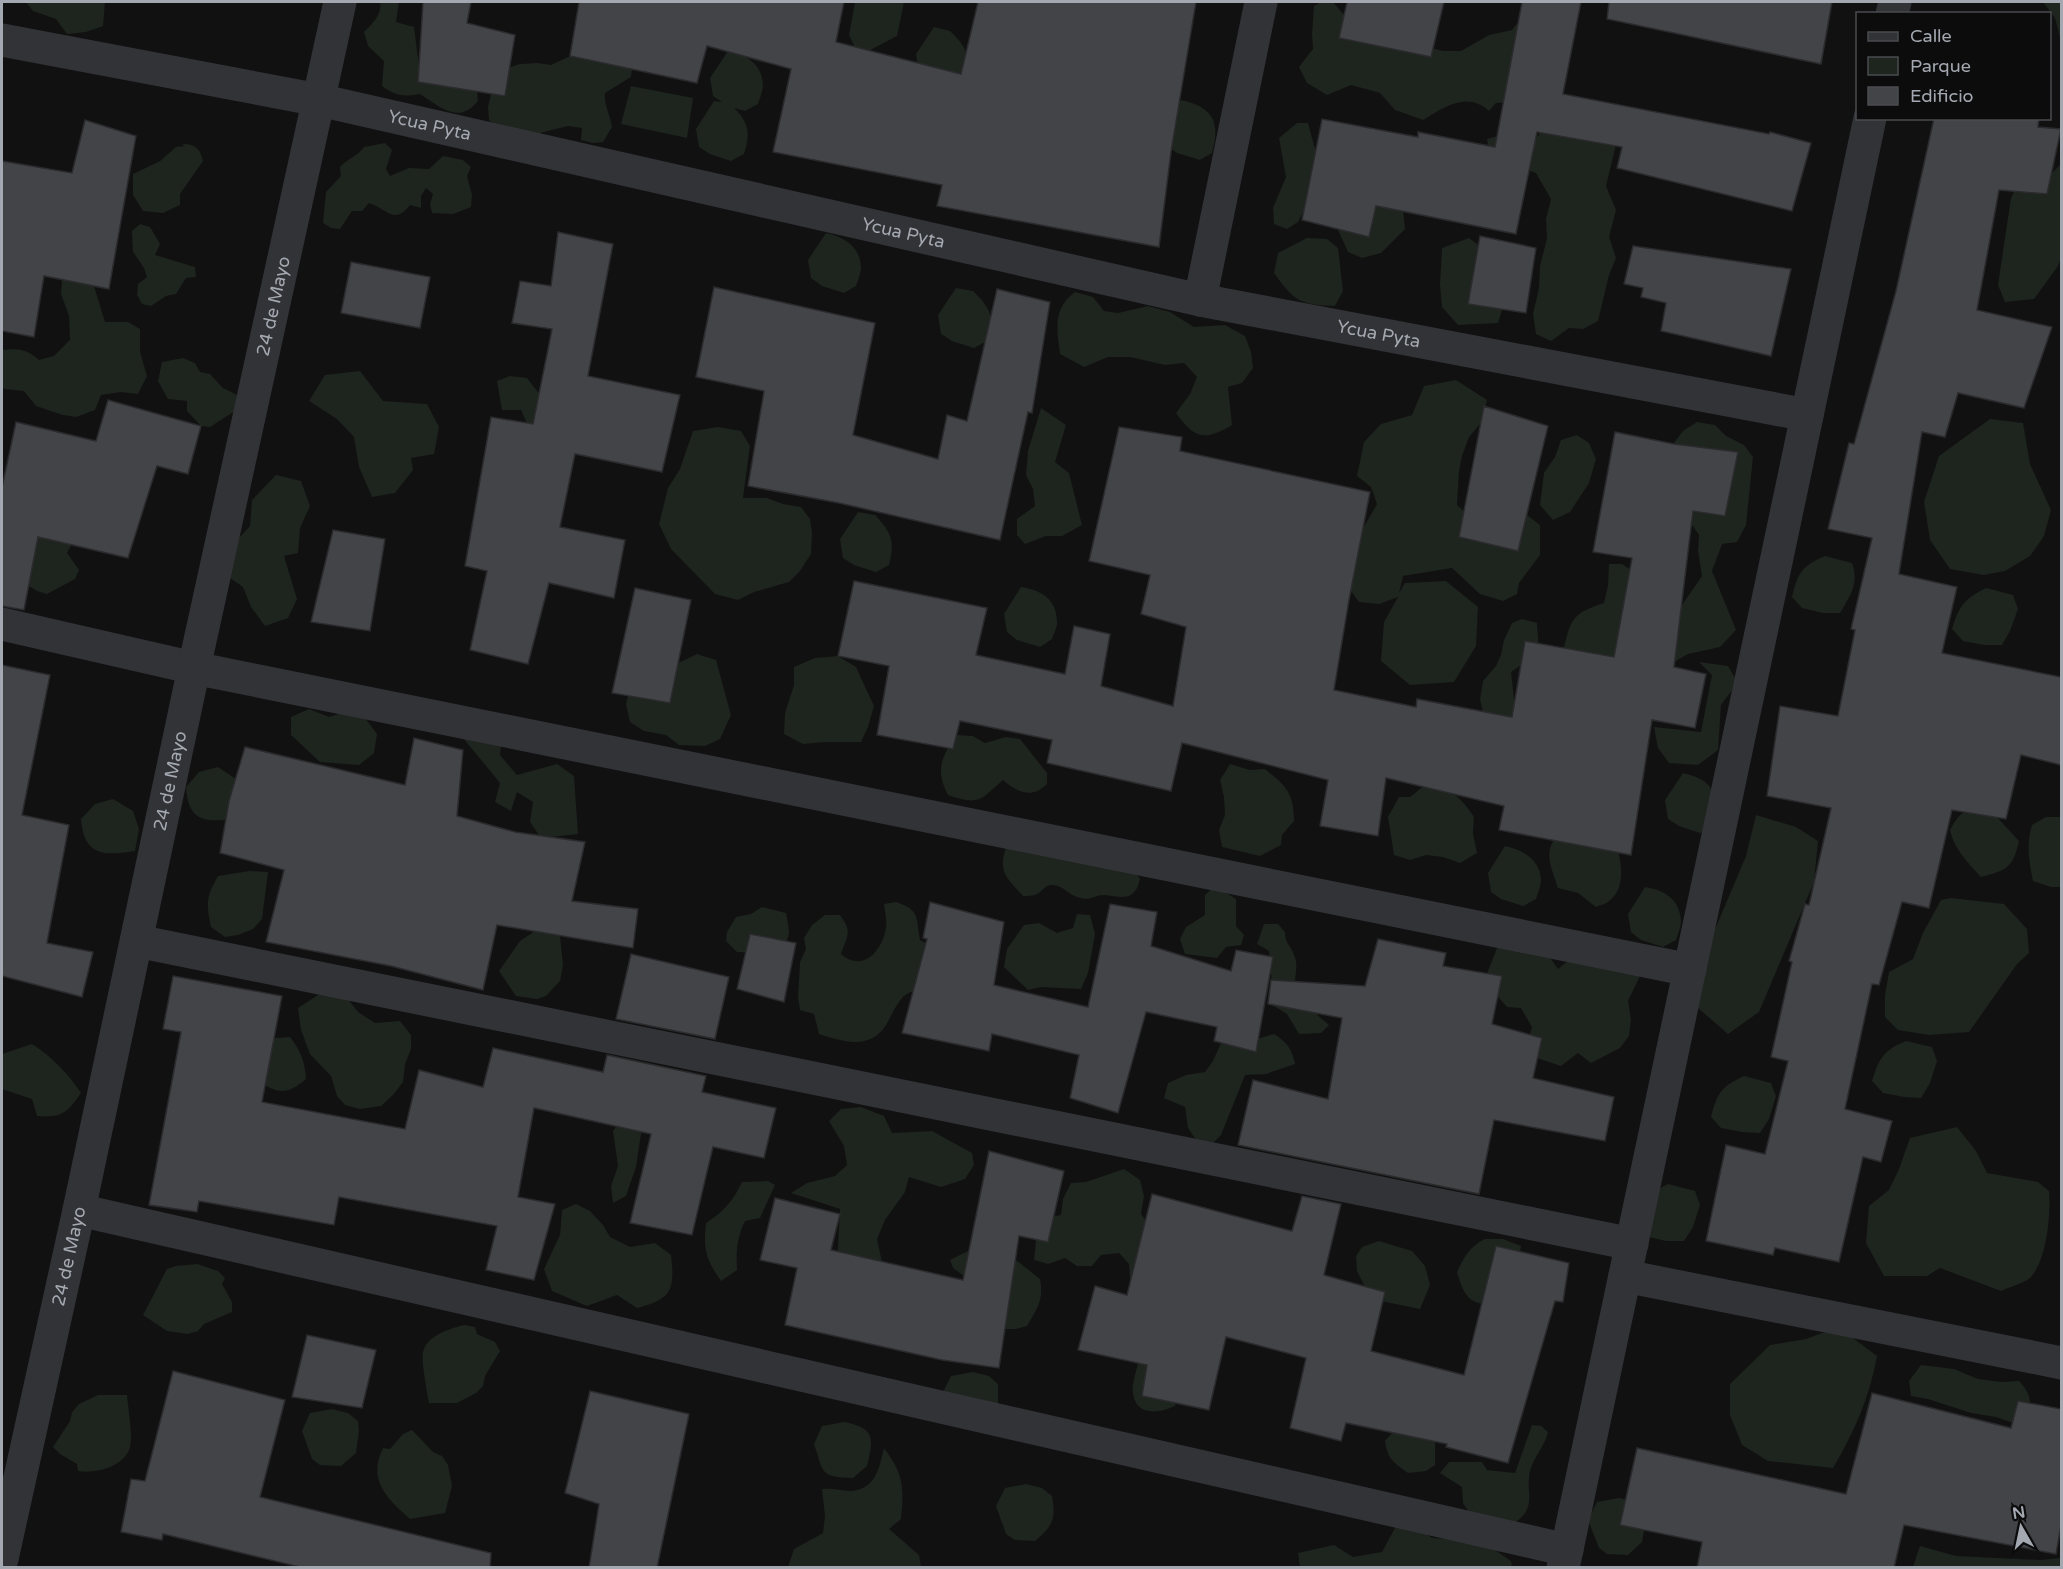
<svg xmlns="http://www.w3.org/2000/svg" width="2063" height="1569" viewBox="0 0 2063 1569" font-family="'Varela Round',sans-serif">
<rect width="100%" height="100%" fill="#111112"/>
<path fill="#1e241e" d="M26 2H105L103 26 86 32 67 34 56 19 33 11Z
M380 2H399L396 22 414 27 419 66H436L476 74 478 101C459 125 440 107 420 94 403 97 396 96 382 86L384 61 368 46 364 32C373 23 382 15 380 2Z
M855 2H904L897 36 859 56 849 35Z
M1321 2H1333L1349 21 1381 36 1443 51H1461L1489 35 1512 30 1526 12 1517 102 1496 103 1489 111C1467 91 1445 107 1423 120L1395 110 1380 93 1351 85 1327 95 1307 83 1299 67 1313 49 1312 34 1314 6Z
M2043 2H2061V41L2055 18Z
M934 27 950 31C968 48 971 57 964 81L919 73 916 54Z
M583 50 632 68 631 77 605 93C604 105 610 114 612 127L603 142 593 143 581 140 582 128 568 126 528 136 505 134 489 120 488 107 494 82 502 70 520 64 538 63 551 65Z
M728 51C746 55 762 63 763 85 763 90 760 98 758 104L745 111 734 108C750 123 750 135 744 154L731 161 710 154 699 147 696 129 714 101 722 102 713 96 710 78Z
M631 86 693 98 687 138 621 124Z
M1181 100C1213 107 1221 122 1212 153L1200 160 1177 153 1167 146 1171 115Z
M1553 115 1619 120 1615 149 1606 186 1616 210 1609 237 1616 258 1609 275 1598 321 1583 329 1569 328 1551 341 1536 334 1533 314 1539 288 1540 266 1547 238 1546 219 1551 199 1536 173 1490 155 1487 139 1502 135 1535 140Z
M1297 123H1308L1319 164 1304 210 1298 222 1287 229 1274 224 1273 208 1286 177 1279 138Z
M385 143 392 150 386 169 390 176 409 168 429 169 443 156 463 160 471 167 467 176 472 195 471 207 453 214 432 213 430 204 433 194 426 188 421 196V208L410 205C394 226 386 208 369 203L362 211H352L340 229 331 228 323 223 326 192 341 176 340 167C348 158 357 157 364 147Z
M182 144C195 144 200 148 203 161L180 194V205L163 213 143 211 133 195V174L160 161 176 147 185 146Z
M2061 164 2062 255 2058 266 2034 299 2005 302 1998 285 2011 198 2025 170 2052 173Z
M1335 196 1403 210 1405 229 1381 253 1362 258 1348 252 1330 212Z
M140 224 150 227 160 244 155 255 195 267 196 277 186 278 176 294 166 296 151 306 142 304 137 295 138 284 147 277 144 268 133 252 132 231Z
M826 233C844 237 860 246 861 267 861 273 858 280 856 286L844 293 822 286 811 278 808 260Z
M1307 238 1327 239 1338 248 1343 291 1335 306C1300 305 1294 301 1274 273L1278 253Z
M1469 238 1493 256 1508 291 1498 323 1458 325 1442 307 1440 285 1442 248Z
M62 280 94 286 105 322H128L140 329V352L147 376 138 394 121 392 101 395 95 410 76 417 63 415 36 406 24 391 4 389 2 387V350C18 348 27 349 39 360L54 356 70 340 69 316 61 294Z
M956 288 973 291 982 300 989 311 992 323 987 341 974 348 952 341 941 334 938 315Z
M1075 292 1093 297 1104 311 1118 313 1148 306 1170 312 1194 327 1225 325 1245 336 1251 352 1253 368 1242 383 1228 387 1232 425C1204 442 1194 438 1176 413L1190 394 1197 377 1184 363 1165 365 1130 357H1108L1084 367 1060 354C1057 329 1052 309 1075 292Z
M183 358 195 363 200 372 210 374 223 388 241 397V407L210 427 201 426 187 411V401L168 399 158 381 162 362Z
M360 371 383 401 427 404 439 427 434 454 411 458 413 470 395 493 372 497 359 467 354 437 337 419 309 401 325 375Z
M510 376 527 378 538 392 559 395 530 430 521 410H502L497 381Z
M1456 380 1487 400 1481 423 1469 437 1462 456 1459 471 1457 505 1479 525 1501 528 1527 515 1540 525V555L1519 583 1517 594 1503 601 1480 594 1452 568 1403 576 1399 593 1405 583 1446 581 1478 607 1476 646 1454 682 1410 685 1381 661 1384 622 1398 597 1379 604 1359 602 1346 584 1345 560 1377 504 1371 487 1357 476 1364 442 1381 424 1412 415 1424 386Z
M1041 408 1066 425 1055 462 1069 473 1082 525 1062 536H1046L1025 544 1017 535V519L1035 506 1033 489 1026 475 1028 451Z
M1990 419 2023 423 2030 464 2051 510 2044 536 2030 556 2005 571 1984 575 1950 569 1930 540 1924 502 1939 456Z
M1697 422 1715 425 1726 436 1744 445 1753 457 1746 525 1737 542 1722 544 1712 571 1736 630 1720 647 1688 654 1667 666 1600 670 1564 648C1571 617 1574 613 1604 603L1608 586 1609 564H1622L1639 575 1667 609 1682 605 1702 576 1698 551 1699 535 1685 515 1667 452 1683 431Z
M718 427 741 431 750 446 743 498H767L783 504 801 507 810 519 812 533 811 554 800 571 789 582 754 592 738 600 715 594 671 549 659 524 668 488 680 469 693 431Z
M1577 435 1589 443 1596 459 1589 483 1570 512 1553 520 1540 505 1544 473 1555 457 1561 440Z
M276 475 301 481 310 506 300 528 298 553 284 556 297 599 288 618 265 626 251 607 243 587 227 576 236 541 250 526 252 500Z
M2 498 80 528 67 553 79 570 75 579 47 594 37 591 7 572 2 576Z
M858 512 875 515C892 533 895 541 889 565L876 572 854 565 843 558 840 539Z
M1825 556 1852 563C1859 583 1851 595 1840 613H1823L1802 608 1792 597C1798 572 1802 566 1825 556Z
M1021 587C1040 590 1056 598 1057 620 1058 626 1054 633 1052 639L1040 647 1017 640 1007 632 1004 614Z
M1986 588 2013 595 2018 609 2010 631 2002 645H1984L1963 641 1952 629C1959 606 1964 599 1986 588Z
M1522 619 1537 623 1539 653 1511 672 1514 699 1540 705 1585 726 1484 717 1480 699 1483 681 1496 666 1501 655 1504 640 1512 623Z
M697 654 716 660 731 715 720 739 705 746 679 745 666 735 644 731 630 722 626 704 631 686Z
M838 656 856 667 874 706 868 727 861 742H825L803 744 784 734 785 713 794 685V667L815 658Z
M1699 662 1728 666 1735 678 1732 690 1721 705 1718 750 1698 765 1669 763 1658 748 1654 727 1701 732 1712 675Z
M309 709 329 717 345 712 365 718 377 734 374 753 359 765 320 762 291 735V717Z
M957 735 973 736 985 743 1006 737 1020 739 1047 773V784C1032 799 1018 793 1003 780 980 800 980 806 948 795 935 770 941 757 957 735Z
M502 736 500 755 517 775 557 764 574 776 578 834 541 838 530 822 533 802 517 792 511 811 495 802 500 783 463 738Z
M1230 764 1250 770 1265 769C1286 786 1294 793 1294 821L1282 835 1281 845 1260 856 1222 847 1219 830 1225 815 1224 797 1220 780Z
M218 767 236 779 238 818C207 823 188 823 186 787L199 772Z
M1683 773C1718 781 1715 795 1713 826L1700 833 1679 826 1668 819 1665 800Z
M1425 785C1451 788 1460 796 1474 817L1473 834 1477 853 1460 863 1443 857 1426 855 1410 860 1394 855 1388 817 1399 797H1410Z
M113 799 133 811 139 829 135 851C103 856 84 856 81 819L95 804Z
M1984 803 2019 841C2013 868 2007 870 1981 877 1968 863 1954 849 1950 830 1959 813 1965 809 1984 803Z
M1756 815 1796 827 1818 841 1814 882 1759 1012 1728 1034 1698 1008 1690 970 1716 927 1746 856Z
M2046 817H2061V887H2051L2033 881C2029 862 2026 844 2032 825Z
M1561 832 1616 845C1622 861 1626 889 1609 901 1606 904 1600 905 1596 907L1578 893 1558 888C1551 866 1541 850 1561 832Z
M1505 846C1523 850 1540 859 1541 880 1541 886 1538 893 1536 899L1523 906 1501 899 1491 892 1488 873Z
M1006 848 1134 870 1140 879C1135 902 1122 897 1104 895 1093 895 1092 902 1077 897 1068 894 1061 884 1052 885 1045 885 1043 891 1037 894 1033 896 1027 896 1023 896 1008 879 997 872 1006 848Z
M249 871 268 872 262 919 253 929 238 935 225 937 211 927C206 903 206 897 218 876Z
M1215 886 1236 899V926L1244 935 1241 945 1226 947 1217 958 1185 954 1180 939 1186 927 1205 915V895Z
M1645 887C1664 890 1680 899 1681 921 1681 926 1678 934 1676 940L1663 947 1641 940 1631 932 1628 914Z
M1951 898 2004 904 2027 929 2029 953 2017 964 1969 1032 1929 1035 1898 1030 1885 1017V995L1889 972 1913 959 1923 933 1941 900Z
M896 902C920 910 916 917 920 940L929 945 925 985C919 989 909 992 904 996 895 1005 891 1018 884 1028 868 1050 840 1041 819 1034L814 1014 800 1010 798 998 799 981 800 962 806 949 804 938 812 925 825 915H840C853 932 847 936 841 954 863 973 882 951 886 928 887 921 885 911 884 904Z
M762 907 786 913C787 919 789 927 789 933 786 956 753 952 737 952L726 941 727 932 736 917 751 914Z
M1077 914 1090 915 1095 934 1088 973 1081 989 1041 987 1028 990 1004 967 1007 949 1024 925 1039 923 1057 933 1073 928Z
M547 923 552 931 560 936 563 965 560 981 546 996 537 999 516 996 499 971 520 941Z
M1264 924H1278L1285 932C1285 944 1290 944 1294 955 1298 963 1296 971 1295 980L1321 1004 1317 1015 1329 1025 1321 1033 1299 1034 1287 1014 1274 1006 1269 951 1257 944Z
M1596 938 1640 976 1628 1001 1631 1019 1629 1036 1620 1048 1591 1063 1578 1053 1561 1066 1537 1058 1528 1042 1532 1027 1521 1008 1507 1007 1484 981 1497 948 1517 945 1549 956 1558 969Z
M321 993 344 994 358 1012 375 1023 400 1021 411 1035V1049L405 1064 403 1082 393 1095 381 1106 360 1109 345 1105 337 1096 331 1076 310 1054 301 1030 298 1008Z
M1274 1034C1287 1042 1292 1049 1295 1064L1266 1074 1245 1075 1221 1135 1212 1144 1196 1140 1188 1128 1185 1107 1164 1098 1168 1083 1186 1075 1205 1072 1213 1061 1221 1043 1241 1038 1254 1040Z
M290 1037C301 1051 305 1062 306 1079 287 1095 280 1094 259 1082L263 1039Z
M1906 1041 1932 1047 1937 1061 1930 1083 1921 1098 1904 1097 1883 1093 1872 1081C1879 1058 1884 1050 1906 1041Z
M32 1044C52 1057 68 1073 81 1093 67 1113 62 1118 37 1116L32 1099 2 1089V1054Z
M1744 1076 1771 1083 1776 1096 1769 1119 1760 1133 1742 1132 1721 1128 1711 1117C1717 1093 1722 1086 1744 1076Z
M861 1107 884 1116 892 1133 932 1131 972 1153 974 1165 965 1179 941 1187 909 1177 905 1192 885 1220 877 1239 882 1262 837 1267 840 1209 791 1193 807 1183 835 1176 847 1165 844 1146 829 1121 841 1109Z
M652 1108 641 1134 636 1167 626 1196 613 1203 611 1186 618 1166 613 1131 624 1115Z
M1957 1127 1976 1151 1987 1173 2038 1182 2049 1191C2051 1214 2047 1259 2031 1277 2025 1283 2009 1287 2001 1291L1940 1268 1927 1276H1884L1866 1243 1869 1206 1889 1190 1899 1169 1910 1138Z
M1124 1169 1140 1180 1144 1196 1141 1214 1151 1228 1131 1290 1129 1264 1119 1253 1101 1255 1092 1266H1077L1065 1258 1048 1264 1034 1260 1037 1231 1043 1218 1061 1215 1063 1199 1071 1183 1086 1182Z
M768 1181 775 1185 760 1218 745 1221C737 1237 736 1252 737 1270L721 1281C706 1260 703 1249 706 1223 723 1212 733 1201 742 1182Z
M1668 1184 1695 1191 1700 1205 1693 1227 1684 1241H1666L1645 1236 1651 1193Z
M576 1204 590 1211 603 1225 610 1237 630 1247 655 1243 671 1255C675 1290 672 1299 637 1308L617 1295 587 1306 552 1291 544 1269 560 1235 562 1210Z
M1485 1239H1503L1521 1246 1518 1265 1496 1306C1469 1304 1464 1297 1457 1272 1464 1257 1470 1246 1485 1239Z
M1379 1241 1412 1251 1425 1266 1430 1285 1420 1309 1371 1299 1357 1271 1356 1256 1362 1247Z
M1012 1248 1016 1260 1040 1279C1044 1301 1037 1308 1027 1326L1016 1329H1006L1003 1314 972 1282 953 1268 950 1260 970 1250Z
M197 1264 218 1271 225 1278 222 1284 232 1302V1312L204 1324 198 1331 188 1334 167 1331 143 1315 167 1269 176 1266Z
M465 1325 475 1327 477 1334 495 1342 500 1351 485 1376 483 1386 476 1393 457 1403H429C427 1392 421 1361 423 1352 427 1335 451 1328 465 1325Z
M1845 1332 1877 1356C1870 1396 1854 1433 1833 1468L1768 1461 1742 1445 1730 1415V1384L1770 1345 1806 1339 1822 1333Z
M1142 1351 1179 1391 1175 1406C1160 1413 1136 1417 1133 1393 1131 1384 1139 1361 1142 1351Z
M1921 1365 1954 1369 1978 1379 2001 1382 2019 1381C2034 1397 2032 1407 2022 1426L1996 1417 1971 1413 1928 1399 1911 1396 1909 1381Z
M973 1372 989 1376 998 1384V1405L942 1394 951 1376Z
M98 1395H127C128 1407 133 1437 130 1447 125 1467 95 1474 78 1471L77 1464 60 1454 53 1447 70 1421 72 1412 79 1404Z
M332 1409 348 1413 358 1421 359 1431 356 1453 341 1466 320 1465 312 1459 302 1431 310 1413Z
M844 1422C875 1428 874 1438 867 1466L853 1478C819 1477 824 1473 814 1444L822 1426Z
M1402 1422 1435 1430V1465L1426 1471 1408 1473C1393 1462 1388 1460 1385 1441Z
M1532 1425 1541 1426 1548 1432C1545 1446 1533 1458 1530 1471 1525 1495 1538 1505 1515 1523L1472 1517 1463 1503 1462 1487 1440 1473 1449 1462H1482L1487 1470 1515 1473Z
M412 1430 433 1452 442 1456 448 1465 452 1486 445 1513 410 1519C387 1499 367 1480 383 1448L390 1449 403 1434Z
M884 1448C904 1475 904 1487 901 1519L889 1529 919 1555 921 1567H788L794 1549 823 1533 825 1516 822 1489C832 1488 842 1491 851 1491 876 1489 879 1468 884 1448Z
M1026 1484 1042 1488 1052 1496C1056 1519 1053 1526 1035 1541L1015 1540 1006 1534 996 1506 1005 1488Z
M1619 1498 1635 1502 1646 1520 1642 1542 1628 1555 1607 1554 1599 1548 1588 1520 1597 1502Z
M1396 1526 1416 1527 1432 1538 1461 1540 1486 1544 1511 1561 1512 1567H1300L1298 1553 1334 1545 1353 1557 1382 1552Z
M1920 1546 1956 1556 2040 1560 2061 1558V1567H1913Z"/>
<path fill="#434447" stroke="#2b2b2e" stroke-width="1.5" d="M423 2H471L467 23 515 35 505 96 418 82Z
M579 2H844L836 42 961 74 978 2H1196L1171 152 1159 247 937 206 942 185 773 152 791 69 707 46 697 83 570 56Z
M1347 2H1444L1431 57 1339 38Z
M1522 2H1581L1563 94 1769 134 1770 132 1811 143 1792 211 1617 168 1622 147 1537 132 1516 234 1376 206 1369 237 1302 220 1322 119 1418 137V132L1495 147Z
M1609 2H1832L1821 64 1607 19Z
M1934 118H2039L2038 127 2061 129 2047 194 1999 190 1977 310 2052 327 2024 408 1958 393 1945 437 1922 432 1899 574 1957 587 1942 653 2061 677V765L2021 755 2006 819 1952 810 1929 908 1902 902 1879 985 1872 984 1845 1109 1892 1121 1881 1162 1863 1157 1839 1262 1775 1248 1773 1255 1706 1241 1726 1145 1765 1154 1788 1061 1771 1057 1792 962 1789 961 1805 904 1809 905 1831 808 1767 796 1780 706 1838 716 1855 630 1851 629 1872 538 1828 529 1849 443 1854 444 1896 291Z
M85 120 136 136 109 289 44 276 34 337 2 331V161L72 173Z
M558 232 613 244 588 376 680 395 662 472 575 454 560 527 625 540 614 598 549 583 528 664 470 650 487 571 465 566 491 417 533 424 552 329 512 323 520 281 551 286Z
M1480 236 1536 248 1526 313 1468 304Z
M1633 246 1791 269 1771 356 1661 331 1666 303 1641 297 1643 288 1624 284Z
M351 262 430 277 420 328 341 313Z
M714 287 875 323 853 435 938 459 947 415 967 421 997 289 1050 302 1032 413 1028 412 1000 540 839 503 748 486 764 391 696 377Z
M108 400 201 426 188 474 157 466 128 558 38 537 24 610 2 606V487L16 422 96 441Z
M1484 406 1548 426 1518 551 1459 537Z
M1119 427 1182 437 1180 451 1370 492 1349 600 1334 690 1416 707 1417 699 1512 717 1525 641 1614 657 1632 558 1593 552 1615 432 1674 444 1738 452 1725 516 1693 511 1674 667 1706 674 1695 728 1652 720 1631 855 1499 830 1504 806 1386 778 1378 836 1320 826 1328 780 1182 743 1171 791 1047 763 1052 740 960 721 953 749 877 735 889 666 838 656 854 581 987 608 976 655 1065 674 1074 626 1110 634 1101 686 1173 706 1186 627 1141 614 1150 575 1089 561Z
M333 530 385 539 370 631 311 622Z
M635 588 691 600 670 703 612 693Z
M2 665 50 675 22 815 69 825 47 943 93 952 82 997 2 976Z
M414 738 463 750 457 816 515 832 585 842 572 901 638 909 633 948 497 925 483 990 391 966 266 942 284 870 220 853 229 801 245 747 405 785Z
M930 902 1004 922 994 985 1088 1007 1110 904 1157 912 1151 946 1231 971 1236 950 1273 957 1256 1052 1214 1041 1217 1027 1146 1012 1118 1113 1070 1098 1079 1055 992 1034 989 1051 902 1033 927 939 923 938Z
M750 934 796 943 784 1002 737 989Z
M1378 939 1446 953 1443 966 1502 976 1492 1024 1542 1038 1533 1078 1614 1097 1605 1141 1494 1120 1479 1194 1238 1145 1253 1080 1328 1099 1342 1018 1268 1004 1271 980 1365 986Z
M631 954 729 977 715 1039 616 1019Z
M173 976 282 996 262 1102 405 1129 419 1070 483 1087 493 1048 603 1072 607 1055 706 1076 702 1092 776 1108 764 1158 713 1147 692 1235 630 1223 651 1134 534 1108 518 1197 555 1204 534 1280 486 1270 497 1226 339 1197 334 1225 199 1201 197 1212 149 1205 181 1032 163 1029Z
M989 1151 1064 1171 1048 1242 1019 1236 999 1368 942 1360 785 1325 797 1268 760 1260 775 1198 840 1214 831 1250 963 1280Z
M1152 1194 1292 1231 1302 1196 1341 1204 1324 1275 1385 1292 1371 1351 1464 1375 1496 1246 1569 1263 1563 1302 1555 1301 1508 1463 1446 1447 1447 1444 1346 1423 1341 1441 1290 1428 1306 1358 1226 1337 1209 1410 1142 1396 1147 1365 1078 1350 1095 1286 1127 1295Z
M307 1335 376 1350 362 1408 292 1397Z
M173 1371 285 1400 260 1497 491 1553 490 1568H304L163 1534 162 1540 121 1532 131 1479 145 1481Z
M590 1391 689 1414 657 1568H589L599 1504 565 1493Z
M1872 1393 2011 1428 2018 1401 2061 1409V1526L2056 1554 1904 1525 1894 1568H1697L1702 1542 1620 1525 1637 1448 1846 1494Z"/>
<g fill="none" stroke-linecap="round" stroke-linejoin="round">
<g stroke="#323337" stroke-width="33">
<path d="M1892 14 1895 2"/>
<path id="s1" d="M2 40 319 100 1200 300 1807 415"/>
<path d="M1200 300 1261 2"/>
<path d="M2 624 194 668 1690 970"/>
<path d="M137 941 1632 1244"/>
<path d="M79 1210 1567 1550"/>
<path d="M1625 1276 2062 1363"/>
<path id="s2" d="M2 1559 79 1210 194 668 340 2"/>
<path d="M1563 1568 1870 118"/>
</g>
</g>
<g text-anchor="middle" stroke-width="5" stroke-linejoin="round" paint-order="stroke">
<g font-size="18" fill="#a4a9b1" stroke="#0c0c0d">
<text dy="6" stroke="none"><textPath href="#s1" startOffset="436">Ycua Pyta</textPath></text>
<text dy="6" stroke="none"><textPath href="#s1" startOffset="922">Ycua Pyta</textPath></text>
<text dy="6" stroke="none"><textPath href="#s2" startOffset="1282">24 de Mayo</textPath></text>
<text dy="6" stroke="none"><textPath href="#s1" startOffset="1408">Ycua Pyta</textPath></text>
<text dy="6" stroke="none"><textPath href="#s2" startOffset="796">24 de Mayo</textPath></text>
<text dy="6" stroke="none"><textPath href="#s2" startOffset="310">24 de Mayo</textPath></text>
</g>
</g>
<rect width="2063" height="1569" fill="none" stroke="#a4a9b1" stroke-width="6"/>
<rect x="1856" y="12" width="195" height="108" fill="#0c0c0d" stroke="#494b4f" stroke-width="1.5"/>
<rect x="1868" y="32" width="30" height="9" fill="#323337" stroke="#494b4f" stroke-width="1.5"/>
<text x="1910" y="42" font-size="18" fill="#a4a9b1">Calle</text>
<rect x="1868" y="57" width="30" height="18" fill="#1e241e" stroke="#494b4f" stroke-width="1.5"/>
<text x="1910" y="72" font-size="18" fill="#a4a9b1">Parque</text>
<rect x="1868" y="87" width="30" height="18" fill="#434447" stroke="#494b4f" stroke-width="1.5"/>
<text x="1910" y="102" font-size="18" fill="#a4a9b1">Edificio</text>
<g transform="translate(2021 1527) rotate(351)" stroke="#0c0c0d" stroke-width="4.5" paint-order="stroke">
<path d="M0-4.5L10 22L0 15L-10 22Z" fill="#a4a9b1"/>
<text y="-9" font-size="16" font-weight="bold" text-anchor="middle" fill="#a4a9b1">N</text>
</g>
</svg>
